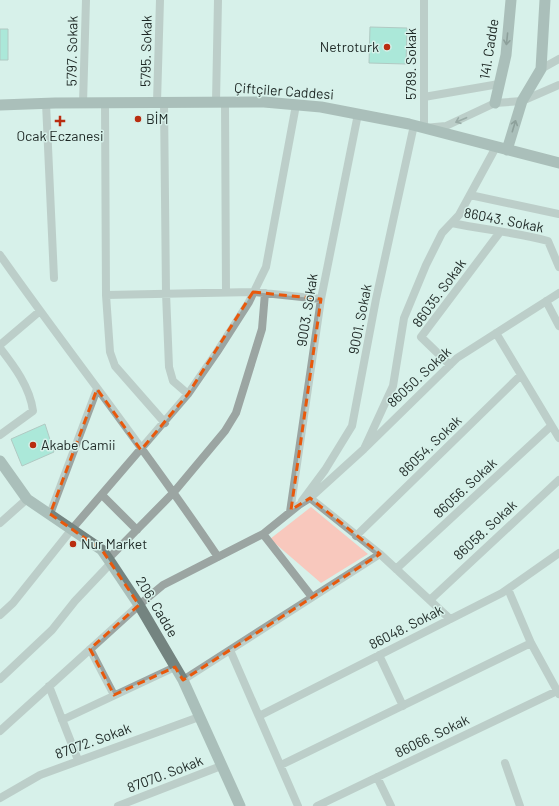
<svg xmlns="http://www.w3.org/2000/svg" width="559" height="806" viewBox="0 0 559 806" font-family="Barlow,sans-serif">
<rect width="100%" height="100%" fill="#d7f1ea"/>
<path fill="#f8c8bd" d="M311 507 368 554 321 583 270 539Z"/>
<path fill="#76ddc6" stroke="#829a94" d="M370 27 407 28 406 64 369 63Z
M0 29H8V60H0Z
M45 424 54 452 22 466 11 439Z"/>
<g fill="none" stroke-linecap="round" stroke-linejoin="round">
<path stroke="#9ba5a2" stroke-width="8" d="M424 0V128L446 126 495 103 522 101 559 85
M541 69 559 59
M424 97 499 84
M157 102 160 0
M164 102 166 293 169 367 173 381 188 394
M216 102 218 0
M225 102 226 292
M46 103 54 278
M83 103 86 0
M105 103 106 295 110 352 115 366 165 423
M470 195 559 214
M452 223C484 230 516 232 548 241L559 267
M0 255C72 357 149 454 218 557
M106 295 253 292 321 299
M546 301 559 326
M496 333 559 438
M0 345 40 311
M0 348C14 366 30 387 33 411L0 435
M450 365 421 337 500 232
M364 449 393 386 404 318 426 265 442 233 459 215 496 147
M102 495 137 530
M310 498 364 449 457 358 559 293
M302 501 325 470 352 426 376 299 414 125
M290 512 321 299 358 114
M50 514 97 389
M0 523 27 499
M263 534 312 597
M356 536 521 375
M108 559 174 492 225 431 236 413 262 329 265 293
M396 569 551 426
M508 589 531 643 559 694
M430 600 559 480
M0 615 13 603 72 529 188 394 217 352 249 302 266 267 296 105
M90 649 114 695
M230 650 298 806
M379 655 403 706
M0 679 52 630 75 601 111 563
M183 680 380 554
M49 686 78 760
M259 716 502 593 559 553
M62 720 175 667
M0 731 139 605 163 585 263 534 299 505 310 498 380 554 450 619
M505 763 520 806
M281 765 531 643
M377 777 391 806
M0 798 40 775 199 717
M118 806 221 766
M317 806 559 690"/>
<path stroke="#748480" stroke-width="11" d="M495 103 506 55 511 0
M0 105 55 103 264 102 321 107 409 124 559 163
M507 150 522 101 541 69 545 0
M0 461 27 499 102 550 111 563 139 605 183 680 240 806"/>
</g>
<defs><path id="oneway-shaft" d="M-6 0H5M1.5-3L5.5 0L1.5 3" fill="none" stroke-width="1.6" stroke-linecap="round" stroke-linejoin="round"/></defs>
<g stroke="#343f3c">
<use href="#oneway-shaft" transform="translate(507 39) rotate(96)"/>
<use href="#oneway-shaft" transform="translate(514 126) rotate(-73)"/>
</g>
<use stroke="#505a57" href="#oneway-shaft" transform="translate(461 120) rotate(157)"/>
<path d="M0 0H559V806H0ZM253 292 321 299 291 510 310 498 380 554 183 680 175 667 114 695 90 649 139 605 102 550 50 514 97 389 141 450 188 394Z" fill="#d7f1ea" fill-opacity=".55" fill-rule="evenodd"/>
<path fill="none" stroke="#e8590c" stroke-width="3" stroke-dasharray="8 5" stroke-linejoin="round" d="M253 292 321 299 291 510 310 498 380 554 183 680 175 667 114 695 90 649 139 605 102 550 50 514 97 389 141 450 188 394Z"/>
<g fill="#b92d10" stroke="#d7f1ea" stroke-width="1.5">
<circle cx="387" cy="47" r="4"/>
<circle cx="138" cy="119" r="4"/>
<path d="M58 115h4v4h4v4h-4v4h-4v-4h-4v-4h4z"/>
<circle cx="33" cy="445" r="4"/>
<circle cx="73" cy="544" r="4"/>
</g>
<g text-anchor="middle" stroke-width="3" stroke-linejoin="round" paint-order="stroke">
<g font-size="14" fill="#1e2825" stroke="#d7f1ea" text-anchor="start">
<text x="379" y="52" text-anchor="end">Netroturk</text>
<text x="146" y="124">BİM</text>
<text x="60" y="141" text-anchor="middle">Ocak Eczanesi</text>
<text x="41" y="450">Akabe Camii</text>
<text x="81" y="549">Nur Market</text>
</g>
<g font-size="14" fill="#1e2825" stroke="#d7f1ea">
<text transform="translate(489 49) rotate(-81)" y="5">141. Cadde</text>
<text transform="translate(72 51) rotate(-89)" y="5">5797. Sokak</text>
<text transform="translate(146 51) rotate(-89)" y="5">5795. Sokak</text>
<text transform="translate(411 64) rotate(-90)" y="5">5789. Sokak</text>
<text transform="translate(284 91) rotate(4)" y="5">Çiftçiler Caddesi</text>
<text transform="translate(504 220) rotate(11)" y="5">86043. Sokak</text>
<text transform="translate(439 293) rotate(-54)" y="5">86035. Sokak</text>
<text transform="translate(307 310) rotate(-81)" y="5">9003. Sokak</text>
<text transform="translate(360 319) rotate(-79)" y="5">9001. Sokak</text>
<text transform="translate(419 377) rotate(-43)" y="5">86050. Sokak</text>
<text transform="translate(430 446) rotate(-44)" y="5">86054. Sokak</text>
<text transform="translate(465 488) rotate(-43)" y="5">86056. Sokak</text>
<text transform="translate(485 530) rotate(-43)" y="5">86058. Sokak</text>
<text transform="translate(157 607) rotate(59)" y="5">206. Cadde</text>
<text transform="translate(406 627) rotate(-27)" y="5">86048. Sokak</text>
<text transform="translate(432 736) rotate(-26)" y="5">86066. Sokak</text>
<text transform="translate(93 741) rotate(-20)" y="5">87072. Sokak</text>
<text transform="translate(165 774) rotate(-21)" y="5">87070. Sokak</text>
</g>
</g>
</svg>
